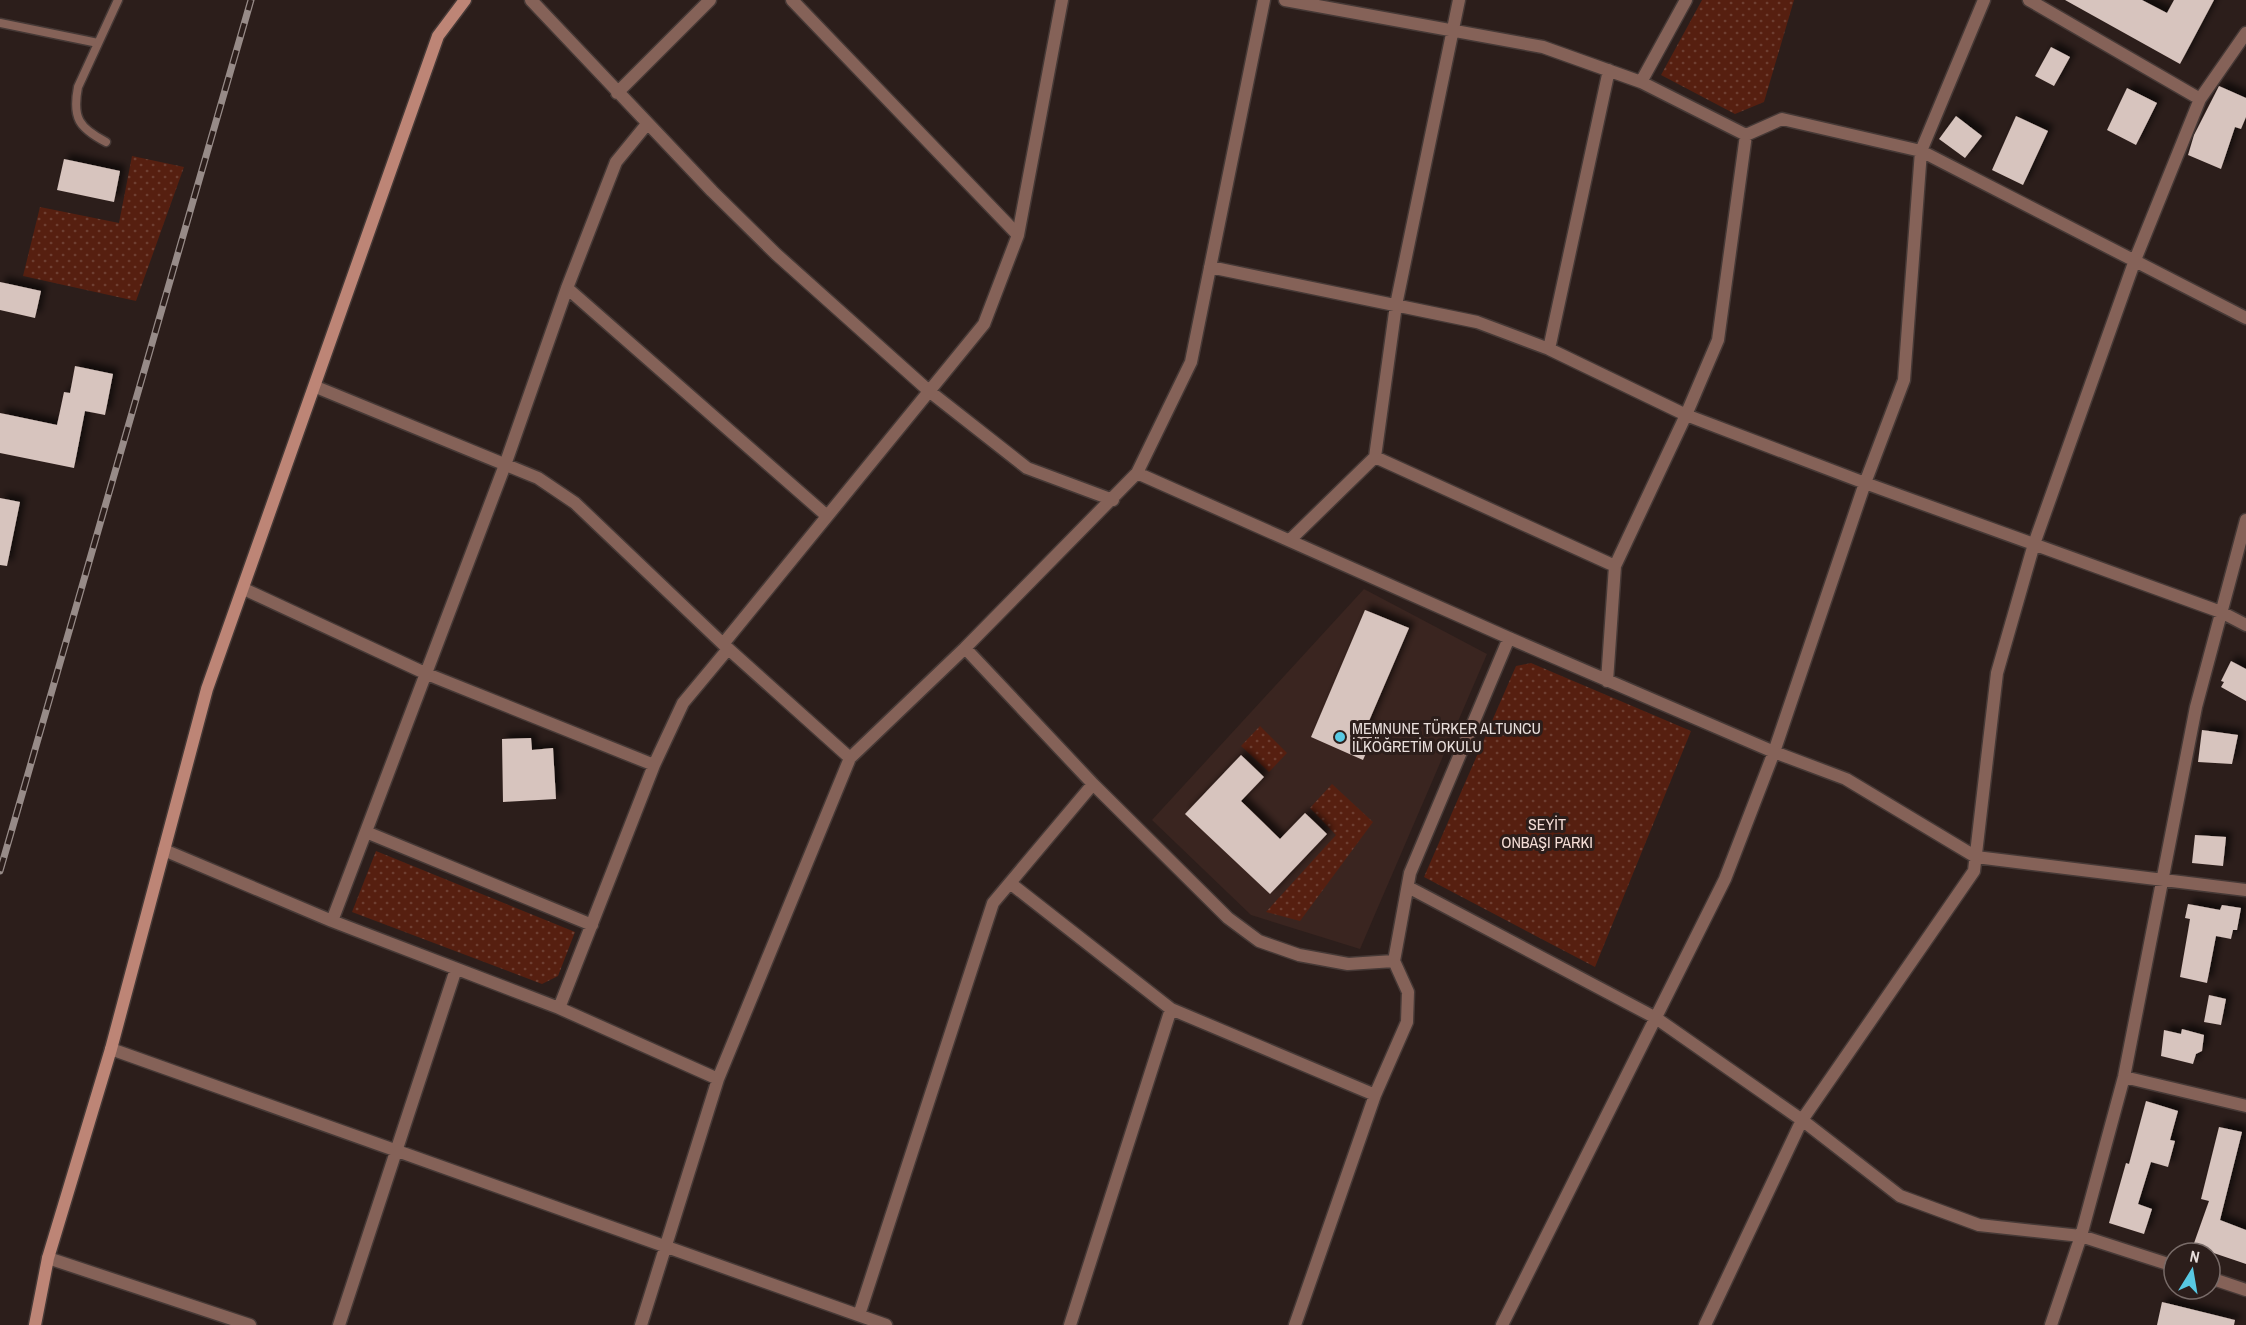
<svg xmlns="http://www.w3.org/2000/svg" width="2246" height="1325" viewBox="0 0 2246 1325" font-family="'Archivo Narrow',sans-serif">
<defs>
<pattern id="grass-dots" width="8" height="8" patternUnits="userSpaceOnUse" patternTransform="scale(1.5)"><rect width="8" height="8" fill="#561f10"/><path d="M2 2h.1M6 6h.1" fill="none" stroke="#6e3f32" stroke-width="1.8" stroke-linecap="round"/></pattern>
<filter id="shadow"><feDropShadow dx="5.5" dy="-5.5" stdDeviation="3" flood-color="#0009"/></filter>
</defs>
<rect width="100%" height="100%" fill="#2c1e1b"/>
<path fill="#3a2520" d="M1364 589 1487 654 1360 949 1251 915 1152 820Z"/>
<path fill="url(#grass-dots)" d="M1702 0H1794L1764 102 1735 114 1661 75Z
M132 156 184 167 136 301 23 276 40 207 119 223Z
M1531 663 1691 731 1595 967 1424 877 1516 666Z
M1260 726 1287 753 1269 772 1241 746Z
M1332 784 1373 822 1300 921 1266 912 1336 835 1310 808Z
M376 851 575 932 558 976 542 984 352 912Z"/>
<path fill="#d7c4be" filter="url(#shadow)" d="M2065 0H2142L2167 13 2174 0H2214L2180 64Z
M2051 47 2070 57 2054 86 2035 76Z
M2219 86 2246 98V117L2241 129 2235 127 2221 169 2188 155 2194 135Z
M2127 88 2157 103 2136 145 2107 130Z
M1956 116 1982 136 1965 158 1939 139Z
M2016 116 2048 131 2023 185 1992 170Z
M64 159 120 171 114 202 57 190Z
M0 282 41 291 35 318 0 310Z
M75 366 113 374 105 415 85 411 74 468 0 453V413L57 425 64 392 70 393Z
M0 498 20 502 7 566 0 565Z
M1365 610 1409 628 1366 728 1375 732 1363 760 1311 737Z
M2231 661 2246 669V701L2221 687 2224 682 2221 681Z
M2202 730 2238 735 2232 764 2198 762Z
M531 738 532 750 553 748 556 799 503 802 502 739Z
M1241 755 1264 777 1241 801 1280 839 1305 813 1327 834 1270 894 1185 814Z
M2195 835 2226 837 2223 866 2192 863Z
M2188 904 2220 910 2222 905 2241 908 2237 930H2233L2231 939 2216 936 2207 983 2180 977 2188 931 2190 919 2185 918Z
M2209 995 2226 999 2221 1025 2204 1022Z
M2182 1029 2204 1035 2202 1051 2196 1054 2193 1064 2161 1056 2164 1030 2181 1034Z
M2146 1101 2178 1111 2170 1140 2175 1141 2168 1167 2151 1162 2138 1204 2152 1209 2144 1234 2109 1223 2126 1163 2129 1164Z
M2219 1127 2242 1132 2220 1220 2246 1230V1264L2193 1246 2209 1201 2201 1199Z
M2162 1302 2235 1320 2234 1325H2157Z"/>
<g fill="none" stroke-linecap="round" stroke-linejoin="round">
<g stroke="#463936" stroke-width="11">
<path id="lane" d="M0 23 98 43
M106 142C79 128 72 118 78 87L118 0"/>
</g>
<g stroke="#463936" stroke-width="15">
<path id="street" d="M531 0 712 191 776 254 929 391 1027 468 1113 500
M1285 0 1543 47 1641 82
M1686 0 1641 82 1746 135 1782 119 1921 151 2246 318
M2029 0 2200 99
M1609 70 1549 349 1686 415 1615 566
M617 93 710 0
M1746 135 1718 340 1686 415 1865 483 2221 612 2246 625
M1018 235 1062 0
M1210 267 1477 322 1549 349
M567 288 827 516
M316 387 538 478 575 503 723 644 850 758
M1375 457 1615 566 1607 681
M1137 473 1509 638 1774 752 1846 779 1976 857 2246 890
M1291 539 1375 457 1396 305 1459 0
M244 589 427 674 654 765
M723 644 984 324 1018 235 792 0
M1093 784 1228 918 1259 941 1299 955 1348 964 1394 961
M366 832 592 925
M164 850 332 921 559 1008 718 1079
M1010 883 1171 1009 1375 1095 1295 1325
M1408 887 1656 1018 1802 1120 1900 1196 1979 1225 2081 1236 2174 1266
M332 921 505 465 567 288 616 162 647 124
M559 1008 654 765 683 703 728 649
M111 1049 886 1325
M2124 1077 2246 1106
M1375 1095 1407 1022 1408 992 1394 961 1410 873 1509 638
M48 1258 250 1325
M2210 1278 2246 1290
M859 1315 993 903 1093 784 965 648
M339 1325 456 969
M641 1325 718 1079 850 758 965 648 1137 473 1191 362 1264 0
M1070 1325 1171 1009
M1502 1325 1725 879 1774 752 1865 483 1904 380 1921 151 1984 0
M1705 1325 1802 1120 1974 871 1997 673 2034 544 2135 260 2200 99 2246 33
M2051 1325 2081 1236 2124 1077 2196 707 2246 520"/>
</g>
<g stroke="#463936" stroke-width="15">
<path id="secondary" d="M35 1325 48 1258 111 1049 207 689 438 36 465 0"/>
</g>
<use href="#lane" stroke="#856258" stroke-width="8"/>
<use href="#street" stroke="#856258" stroke-width="12"/>
<use href="#secondary" stroke="#bd8576" stroke-width="12"/>
<g stroke="#978b88" stroke-width="7">
<path id="rail" d="M0 871 251 0"/>
</g>
<use href="#rail" stroke="#2c1e1b" stroke-width="4.5" stroke-dasharray="14" stroke-linecap="butt"/>
</g>
<circle fill="#58c9e3" stroke="#2c1e1b" stroke-width="2" cx="1340" cy="737" r="6"/>
<g text-anchor="middle" stroke-width="6" stroke-linejoin="round" paint-order="stroke">
<g font-size="16" fill="#e9dfdc" stroke="#2c1e1b" text-anchor="start">
<text x="1352" y="734">MEMNUNE TÜRKER ALTUNCU<tspan x="1352" dy="18">İLKÖĞRETİM OKULU</tspan></text>
</g>
<g font-size="16" fill="#f4ddd6" stroke="#2c1e1b">
<text x="1547" y="830">SEYİT<tspan x="1547" dy="18">ONBAŞI PARKI</tspan></text>
</g>
</g>
<g transform="translate(2192 1271) rotate(11)"><circle r="28" fill="#2c1e1b" stroke="#786b68" stroke-width="1.5"/>
<path d="M0-4.5L10 22L0 15L-10 22Z" fill="#58c9e3"/>
<text y="-9" font-size="16" font-weight="bold" text-anchor="middle" fill="#e9dfdc">N</text>
</g>
</svg>
